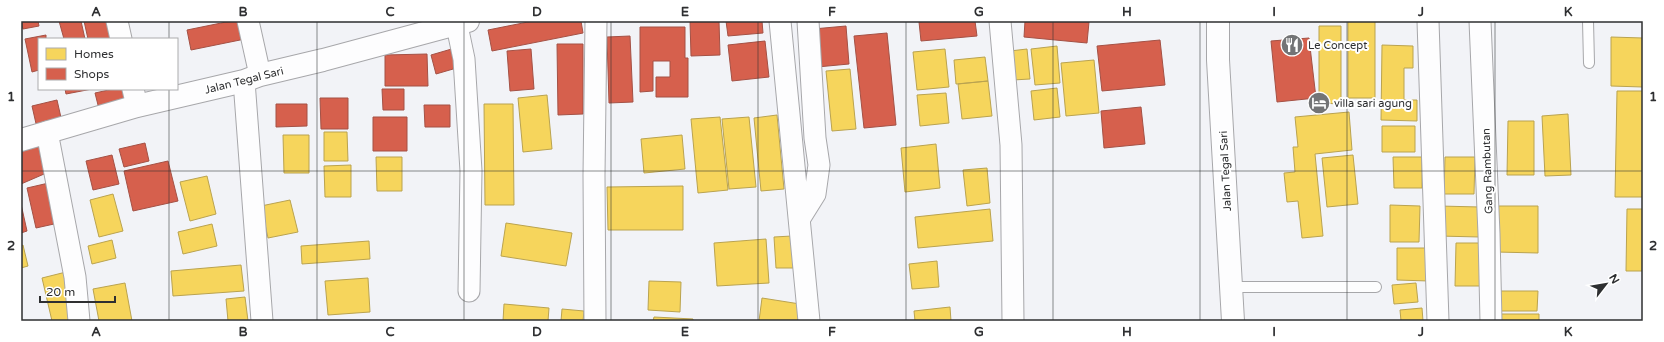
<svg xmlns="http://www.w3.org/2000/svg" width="1664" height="342" viewBox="0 0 1664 342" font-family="'Varela Round',sans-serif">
<rect width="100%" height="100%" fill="#f2f3f7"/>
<path fill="#f6d55c" stroke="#baa34f" d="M1348 21H1375V98H1348Z
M1319 26H1341V104L1319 103Z
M1611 37 1643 38V87L1611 86Z
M1382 45 1413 46V68H1404V100H1417V121L1381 120Z
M1057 46 1060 83 1035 85 1031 49Z
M945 49 949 87 917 90 913 52Z
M1027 49 1030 79 1013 80 1010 51Z
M985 57 988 81 956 84 954 60Z
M1094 60 1099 113 1066 116 1061 63Z
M850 69 856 129 832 131 826 71Z
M988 81 992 116 962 119 958 84Z
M1057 88 1060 117 1034 120 1031 91Z
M1617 91H1643V197H1615Z
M946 93 949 123 920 126 917 95Z
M547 95 552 149 523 152 518 98Z
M484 104H513L514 205H485Z
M1349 112 1352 150 1315 154 1323 236 1302 238 1298 201 1287 202 1284 173 1295 172 1293 147H1298L1295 117Z
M1568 114 1571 175 1545 176 1542 116Z
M777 115 784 189 761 191 754 118Z
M720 117 728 190 698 193 691 119Z
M749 117 756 187 729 189 722 119Z
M1508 121H1534V175H1507Z
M1382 126H1415V152H1382Z
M324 132H347L348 161H324Z
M283 135H309V173H284Z
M682 135 685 169 644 173 641 139Z
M936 144 940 188 905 192 901 148Z
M1353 155 1358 204 1327 207 1322 158Z
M376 157H402V191H377Z
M1393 157H1422V188H1394Z
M1445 157H1475L1474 194H1444Z
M351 165V197H325L324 166Z
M987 168 990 203 967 206 963 170Z
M207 176 216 214 190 221 180 182Z
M683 186V230H608L607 187Z
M113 194 123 231 99 237 90 200Z
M290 200 298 232 268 238 261 206Z
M1390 205 1420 206 1419 242H1390Z
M1439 206 1480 207V237L1438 236Z
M1496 206H1538V253L1496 252Z
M990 209 993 241 918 248 915 217Z
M1627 209H1643V271H1626Z
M506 223 572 233 566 266 501 256Z
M212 224 217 246 183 254 178 232Z
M792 236 793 268H776L774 237Z
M766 239 769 283 717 286 714 243Z
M112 240 116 258 92 264 88 246Z
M369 241 370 259 302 264 301 246Z
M1456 243H1482L1481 286H1455Z
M23 245 28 266 21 268V246Z
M1397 248H1429V281L1397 280Z
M937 261 939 287 912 289 909 264Z
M241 265 244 291 173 296 171 271Z
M66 272 78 321H52L42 278Z
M368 278 370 312 328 315 325 281Z
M649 281 681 282 680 312 648 310Z
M125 283 132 321H99L93 289Z
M1416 283 1418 302 1394 304 1392 285Z
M1495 291H1538L1537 311H1495Z
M245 297 248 321H228L226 299Z
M762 298 800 304 798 321H759Z
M504 304 549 308 548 321H503Z
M950 307 951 321H915L914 311Z
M1422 308 1423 321H1401L1400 310Z
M562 309 584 311 583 321H561Z
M1494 314H1539V321H1494Z
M654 317 693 319V321H653Z"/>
<path fill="#d6604d" stroke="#a45145" d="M21 21H38L39 26 23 29Z
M59 21H81L85 39H64Z
M84 21H112L116 39H88Z
M231 21H241L245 39 191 50 187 30Z
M533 21H581L583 33 492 51 488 30Z
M690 21H719L720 55 691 56Z
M726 21H762L763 33 728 36Z
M928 21H975L977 36 921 41 919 22Z
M1025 21 1089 22 1087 43 1024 37Z
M846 26 849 64 817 67 813 29Z
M640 27H685V58H688V97H656V77H670V61H653V91L640 92Z
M887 33 896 125 864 128 854 36Z
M46 35V39H39V70L32 72 25 39Z
M630 36 633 102 609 103 607 37Z
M1309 38 1316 98 1277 102 1271 41Z
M1160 40 1165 85 1102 91 1097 46Z
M765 41 769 77 732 81 728 45Z
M557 44H583V114L558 115Z
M455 48 460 67 436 74 431 55Z
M531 49 534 89 510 91 507 51Z
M427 54 428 86H385V55Z
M65 89H92L66 94Z
M113 89H124L129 107 100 113 95 93Z
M382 89H404V110H383Z
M320 98H348V129H321Z
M57 100 62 122 37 128 32 106Z
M276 104H307V126L276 127Z
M424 105H450V127H425Z
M1141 107 1145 144 1104 148 1101 111Z
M373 117H407V151H373Z
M39 140 51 171 21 184V148Z
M145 143 149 161 124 167 119 149Z
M112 155 119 184 93 190 86 161Z
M168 161 178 201 133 211 124 171Z
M53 182 63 222 36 228 27 188Z
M21 204 27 231 21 233Z"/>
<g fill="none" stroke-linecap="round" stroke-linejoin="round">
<g stroke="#a7a7aa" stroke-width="12">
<path id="lane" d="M1588 21 1589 63
M1232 287H1376"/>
</g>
<g stroke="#a7a7aa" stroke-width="23">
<path id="street" d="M117 21 121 39
M248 21 260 75
M456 21 464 59 471 171 469 291
M780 21 809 321
M1000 21 1011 145 1013 321
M1428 21 1438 321
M1480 21 1489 234 1491 321
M244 81 262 321
M133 89 137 106
M47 132 75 277 79 321
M800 218 815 194 819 165 815 138 808 21
M595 321 594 175 596 21"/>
</g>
<g stroke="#a7a7aa" stroke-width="24">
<path id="secondary" d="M1218 21V60L1233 321
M21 140 137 106 244 81 260 75 323 60 468 21"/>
</g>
<use href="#lane" stroke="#fdfdfe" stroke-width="10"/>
<use href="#street" stroke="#fdfdfe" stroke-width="21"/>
<use href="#secondary" stroke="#fdfdfe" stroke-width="22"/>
</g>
<path fill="none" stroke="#2e2f31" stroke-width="1" stroke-opacity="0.55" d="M169 21V39M317 21V321M464 21V321M611 21V321M758 21V321M906 21V321M1053 21V321M1200 21V321M1347 21V321M1495 21V321M169 89V321M21 171H1643"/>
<defs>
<g id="restaurant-disc" transform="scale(1.15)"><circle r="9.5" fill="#737476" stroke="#fff"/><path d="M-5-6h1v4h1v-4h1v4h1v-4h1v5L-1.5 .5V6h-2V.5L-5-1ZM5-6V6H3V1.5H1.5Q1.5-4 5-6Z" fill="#fff"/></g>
<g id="hotel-disc" transform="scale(1.15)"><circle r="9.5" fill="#737476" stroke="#fff"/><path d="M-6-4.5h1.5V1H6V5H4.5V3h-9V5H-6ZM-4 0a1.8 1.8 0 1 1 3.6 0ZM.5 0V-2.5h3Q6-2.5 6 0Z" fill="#fff"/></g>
</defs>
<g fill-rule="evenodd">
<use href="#restaurant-disc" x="1292" y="45"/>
<use href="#hotel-disc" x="1319" y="103"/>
</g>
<g text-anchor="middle" stroke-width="4" stroke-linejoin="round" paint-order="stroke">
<g font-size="11" fill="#2e2f31" stroke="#fff" text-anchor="start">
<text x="1308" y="49">Le Concept</text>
<text x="1334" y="107">villa sari agung</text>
</g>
<g font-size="11" fill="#2e2f31" stroke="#fff">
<text transform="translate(244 80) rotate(-14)" y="4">Jalan Tegal Sari</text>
<text transform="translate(1225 171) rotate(-93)" y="4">Jalan Tegal Sari</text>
<text transform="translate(1487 171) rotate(-92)" y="4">Gang Rambutan</text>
</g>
</g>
<rect width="1664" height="342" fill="none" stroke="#ffffff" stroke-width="44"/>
<rect x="38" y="38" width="140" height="52" fill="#ffffff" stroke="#abacad"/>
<rect x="46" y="48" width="20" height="12" fill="#f6d55c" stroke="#abacad"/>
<text x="74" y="58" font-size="12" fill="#2e2f31">Homes</text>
<rect x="46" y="68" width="20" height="12" fill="#d6604d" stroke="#abacad"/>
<text x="74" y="78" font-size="12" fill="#2e2f31">Shops</text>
<g transform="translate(1606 284) rotate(59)" stroke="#ffffff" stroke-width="3" paint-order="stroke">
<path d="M0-3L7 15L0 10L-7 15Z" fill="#2e2f31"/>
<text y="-6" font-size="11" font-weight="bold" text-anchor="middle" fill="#2e2f31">N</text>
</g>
<path d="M40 296v6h75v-6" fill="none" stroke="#2e2f31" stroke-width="2"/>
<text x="46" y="296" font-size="12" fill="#2e2f31" stroke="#ffffff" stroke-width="3" paint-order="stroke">20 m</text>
<rect x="22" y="22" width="1620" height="298" fill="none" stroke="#2e2f31" stroke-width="1.5"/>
<g font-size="13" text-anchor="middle" font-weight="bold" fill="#2e2f31">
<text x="96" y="16">A</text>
<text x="243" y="16">B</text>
<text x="390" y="16">C</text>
<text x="537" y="16">D</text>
<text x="685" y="16">E</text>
<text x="832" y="16">F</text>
<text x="979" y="16">G</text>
<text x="1127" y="16">H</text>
<text x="1274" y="16">I</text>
<text x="1421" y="16">J</text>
<text x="1568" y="16">K</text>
<text x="11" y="101">1</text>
<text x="1653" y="101">1</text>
<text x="11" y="250">2</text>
<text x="1653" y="250">2</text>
<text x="96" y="336">A</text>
<text x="243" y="336">B</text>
<text x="390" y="336">C</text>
<text x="537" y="336">D</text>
<text x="685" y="336">E</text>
<text x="832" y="336">F</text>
<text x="979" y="336">G</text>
<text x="1127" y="336">H</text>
<text x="1274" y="336">I</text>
<text x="1421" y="336">J</text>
<text x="1568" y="336">K</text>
</g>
</svg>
